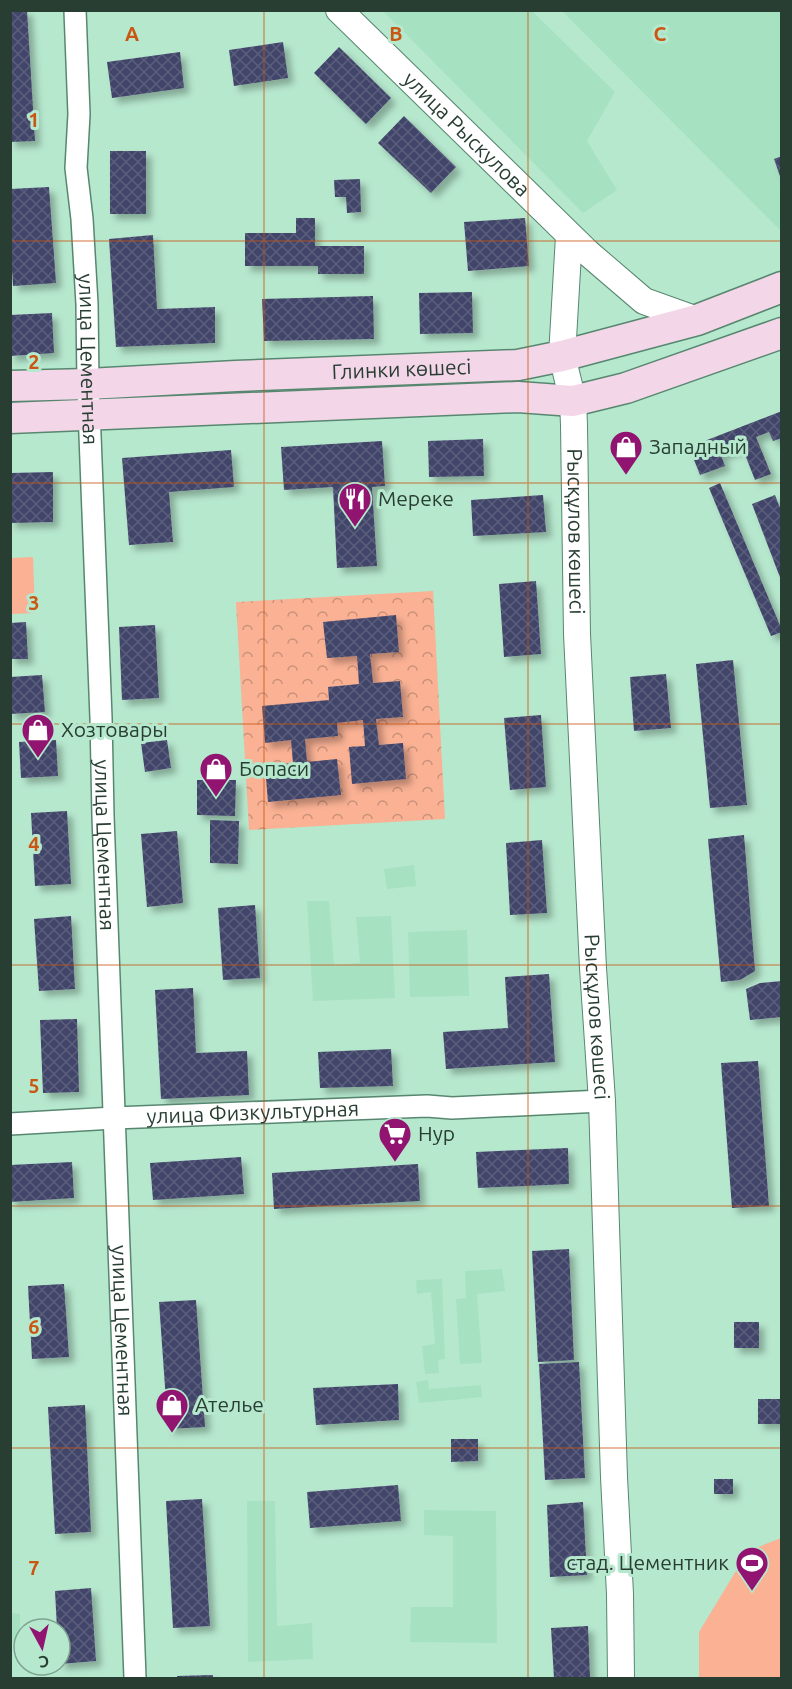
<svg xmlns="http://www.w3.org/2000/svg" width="792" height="1689" viewBox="0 0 792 1689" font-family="Ubuntu,sans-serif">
<defs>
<pattern id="forest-crowns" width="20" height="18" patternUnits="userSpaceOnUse" patternTransform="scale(1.5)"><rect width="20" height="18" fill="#fab194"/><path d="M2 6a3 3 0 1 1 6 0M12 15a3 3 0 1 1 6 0" fill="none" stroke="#ca9179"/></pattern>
<pattern id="building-cross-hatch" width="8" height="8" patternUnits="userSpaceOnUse" patternTransform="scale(1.5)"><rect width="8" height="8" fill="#43446a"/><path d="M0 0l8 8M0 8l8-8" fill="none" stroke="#5c5e7c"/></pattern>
<filter id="shadow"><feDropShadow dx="5.5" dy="5.5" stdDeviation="3" flood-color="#0004"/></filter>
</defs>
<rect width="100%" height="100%" fill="#b6e8ce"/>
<path fill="#a6e1c2" d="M383 11H532L615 92 587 141 617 190 583 213Z
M562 11H781V231Z
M414 865 416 886 387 889 384 869Z
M329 901 334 965 360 963 356 917 391 916 395 998 313 1001 307 901Z
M467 930 469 996 410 997 408 932Z
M502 1269 505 1291 477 1294 482 1363 460 1364 456 1299 466 1298 465 1271Z
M442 1279 445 1359 438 1360 439 1373 425 1374 422 1346 435 1344 431 1292 417 1294 416 1280Z
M428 1380 429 1389 481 1385 482 1397 419 1403 416 1382Z
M247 1501H275L277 1626 312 1623 313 1659 248 1662Z
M424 1510 496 1511 497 1643 410 1642 411 1607H453V1536L424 1535Z
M11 1613 20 1614V1642H11Z"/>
<path fill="#fab194" d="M33 557 35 613 11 614V558Z
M781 1538V1678H699V1632L748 1551Z"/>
<path fill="url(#forest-crowns)" d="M433 591 445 819 249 830 236 602Z"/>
<path fill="url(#building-cross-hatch)" filter="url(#shadow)" d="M10 10H27L35 141 10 142Z
M283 42 288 78 234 86 229 50Z
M339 47 391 98 366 124 314 73Z
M180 52 184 88 112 98 107 62Z
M404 116 456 167 431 193 378 143Z
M110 151H146V214H110Z
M782 156V179H781L774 159Z
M360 179 361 212 347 213 346 197H335L334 180Z
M49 187 56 283 13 286 10 239V189Z
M296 218H315V246H364V274H318V266H245V233H296Z
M525 218 529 266 468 271 464 222Z
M153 235 157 309 215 307V343L116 347 109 239Z
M472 292 473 333 420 334 419 293Z
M373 296 374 339 264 341 262 299Z
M52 313 54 353 10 356V315Z
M782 411V438L773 441 769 432 756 437 771 474 755 480 742 447 721 455 725 466 700 475 689 447Z
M483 439 484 476 429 477 428 441Z
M382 441 385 486 372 487 377 566 337 568 333 487 284 490 281 447Z
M231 450 234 487 169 492 173 542 129 545 122 458Z
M53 472V522L10 523V473Z
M720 483 782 630V632L771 636 709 488Z
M543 495 546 532 473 536 471 500Z
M775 495 782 513 781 580 752 504Z
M536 581 541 654 504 657 499 584Z
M396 615 399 652 370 654 373 683 400 681 403 717 376 719 379 745 403 743 406 779 352 784 349 747 365 746 363 720 337 723 338 736 305 739 307 762 337 759 341 795 268 802 265 766 293 763 291 740 265 743 262 706 329 700 328 687 359 684 357 656 327 658 323 622Z
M26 622 28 659H10V623Z
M155 625 159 698 122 700 119 627Z
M733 660 747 805 710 808 696 664Z
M666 674 671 728 634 731 630 677Z
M42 675 45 712 10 714V677Z
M541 715 546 787 510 790 504 718Z
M56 740 58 776 21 778 19 742Z
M167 740 171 768 145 772 141 743Z
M197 780H236L235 816 197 815Z
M67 811 71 884 35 886 31 813Z
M210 820 239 821 238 864 210 863Z
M177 831 183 903 147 907 141 834Z
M744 835 755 971 740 980 721 982 708 839Z
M542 840 547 913 510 915 506 843Z
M255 905 260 978 223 980 218 908Z
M71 916 75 989 39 991 34 919Z
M549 974 555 1062 446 1069 443 1032 508 1028 505 977Z
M782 981V1017L750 1020 746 989 760 983Z
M193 988 196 1053 247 1051 249 1095 161 1099 155 990Z
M77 1019 79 1092 43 1093 40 1020Z
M391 1049 393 1086 320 1088 318 1052Z
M758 1061 769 1206 732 1208 721 1063Z
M568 1148 569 1184 478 1188 476 1152Z
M241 1157 244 1194 153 1200 150 1163Z
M72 1162 74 1198 10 1202V1165Z
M418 1164 420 1201 274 1209 272 1173Z
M569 1249 574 1360 538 1362 532 1251Z
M64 1284 69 1357 32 1359 28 1286Z
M196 1300 205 1427 168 1429 159 1302Z
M734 1322H759V1348H734Z
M579 1362 585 1478 545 1480 539 1364Z
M398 1384 399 1420 316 1425 313 1388Z
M758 1399H782V1424H758Z
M85 1405 91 1532 55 1534 48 1407Z
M451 1439H478V1461L451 1462Z
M714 1479H733V1494H714Z
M398 1485 401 1521 310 1528 307 1492Z
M202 1499 210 1626 173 1628 166 1501Z
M583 1502 587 1575 550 1577 547 1505Z
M91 1588 96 1661 60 1664V1629H57L55 1591Z
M588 1626 590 1678H554L551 1628Z
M213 1675V1678H177V1676Z"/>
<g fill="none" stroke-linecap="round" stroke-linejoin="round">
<g stroke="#588770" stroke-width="24">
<g id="minor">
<path id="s1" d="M75 10 79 114 76 168 82 219 87 304 88 384 101 718 103 816 135 1678"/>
<path id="s2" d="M10 1124 114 1118 427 1106 452 1108 602 1101"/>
</g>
</g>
<g stroke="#588770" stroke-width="28">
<g id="tertiary">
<path id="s3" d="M339 10 588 253 644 301 697 320"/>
<path id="s4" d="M569 236 562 356 573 401 574 425 577 634 593 968 602 1101 614 1477 620 1594 621 1678"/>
</g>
</g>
<g stroke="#588770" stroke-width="33">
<g id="secondary">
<path id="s5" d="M10 386 88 384 236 376 518 365 562 356 697 320 782 287"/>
<path d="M10 418 518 397 573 401 626 388 782 333"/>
</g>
</g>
<use href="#minor" stroke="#fff" stroke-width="21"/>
<use href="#tertiary" stroke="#fff" stroke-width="26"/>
<use href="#secondary" stroke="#f4d6e9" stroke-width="30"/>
</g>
<path fill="none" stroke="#cb5512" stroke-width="1.5" stroke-opacity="0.55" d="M264 10V1678M528 10V1678M10 241H782M10 483H782M10 724H782M10 965H782M10 1206H782M10 1448H782"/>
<defs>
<g id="shop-pin" transform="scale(1.725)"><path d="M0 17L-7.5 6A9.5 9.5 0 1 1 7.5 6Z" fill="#911471" stroke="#b6e8ce"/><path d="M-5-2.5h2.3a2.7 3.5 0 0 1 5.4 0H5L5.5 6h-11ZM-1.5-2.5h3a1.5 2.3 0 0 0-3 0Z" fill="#fff"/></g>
<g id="restaurant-pin" transform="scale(1.725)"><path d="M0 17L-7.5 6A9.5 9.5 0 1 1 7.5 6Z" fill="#911471" stroke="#b6e8ce"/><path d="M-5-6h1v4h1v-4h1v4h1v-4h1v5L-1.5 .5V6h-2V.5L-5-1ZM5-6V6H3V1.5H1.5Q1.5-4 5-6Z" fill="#fff"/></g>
<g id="supermarket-pin" transform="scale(1.725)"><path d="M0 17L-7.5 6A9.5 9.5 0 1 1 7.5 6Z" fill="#911471" stroke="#b6e8ce"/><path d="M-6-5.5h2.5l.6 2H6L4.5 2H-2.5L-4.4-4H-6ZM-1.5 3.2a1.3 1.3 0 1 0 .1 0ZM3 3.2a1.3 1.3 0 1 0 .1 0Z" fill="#fff"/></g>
<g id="stadium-pin" transform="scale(1.725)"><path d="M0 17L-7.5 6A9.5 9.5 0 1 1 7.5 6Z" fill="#911471" stroke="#b6e8ce"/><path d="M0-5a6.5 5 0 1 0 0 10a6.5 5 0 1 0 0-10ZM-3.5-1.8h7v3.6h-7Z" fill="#fff"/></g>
</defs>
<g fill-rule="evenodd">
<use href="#shop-pin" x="626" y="447"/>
<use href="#restaurant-pin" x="355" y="499"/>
<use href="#shop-pin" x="38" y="730"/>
<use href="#shop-pin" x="216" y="769"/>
<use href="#supermarket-pin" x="395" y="1134"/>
<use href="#shop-pin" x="172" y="1405"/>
<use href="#stadium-pin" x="752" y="1563"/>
</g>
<g text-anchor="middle" stroke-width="6" stroke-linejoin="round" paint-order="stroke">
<g font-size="21" fill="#293e33" stroke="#b6e8ce">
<text dy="7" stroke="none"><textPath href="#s3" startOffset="178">улица Рыскулова</textPath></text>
<text dy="7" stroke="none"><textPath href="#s1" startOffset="350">улица Цементная</textPath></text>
<text dy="7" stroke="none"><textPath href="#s5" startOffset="392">Глинки көшесі</textPath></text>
<text dy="7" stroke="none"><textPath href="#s4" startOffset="297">Рысқұлов көшесі</textPath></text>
<text dy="7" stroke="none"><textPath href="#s1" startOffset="836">улица Цементная</textPath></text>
<text dy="7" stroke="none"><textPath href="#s4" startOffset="783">Рысқұлов көшесі</textPath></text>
<text dy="7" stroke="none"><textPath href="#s2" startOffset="243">улица Физкультурная</textPath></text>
<text dy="7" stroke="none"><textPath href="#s1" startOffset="1322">улица Цементная</textPath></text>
</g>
<g font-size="21" fill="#293e33" stroke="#b6e8ce" text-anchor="start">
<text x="649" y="454">Западный</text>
<text x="378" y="506">Мереке</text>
<text x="61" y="737">Хозтовары</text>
<text x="239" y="776">Бопаси</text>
<text x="418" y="1141">Нур</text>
<text x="195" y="1412">Ателье</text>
<text x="729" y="1570" text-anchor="end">стад. Цементник</text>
</g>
</g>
<g font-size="20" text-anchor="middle" font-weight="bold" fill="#cb5512" stroke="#b6e8ce" stroke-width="6" stroke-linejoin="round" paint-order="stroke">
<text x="132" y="41">A</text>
<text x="396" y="41">B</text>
<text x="660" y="41">C</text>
<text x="34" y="127">1</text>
<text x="34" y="369">2</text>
<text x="34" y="610">3</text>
<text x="34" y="851">4</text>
<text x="34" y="1093">5</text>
<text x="34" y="1334">6</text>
<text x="34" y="1575">7</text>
</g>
<rect width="792" height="1689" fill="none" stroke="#293e33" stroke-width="24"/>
<g transform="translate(42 1647) rotate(172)"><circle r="28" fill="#b6e8ce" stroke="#7ea490" stroke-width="1.5"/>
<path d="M0-4.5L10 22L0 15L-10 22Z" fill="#911471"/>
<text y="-9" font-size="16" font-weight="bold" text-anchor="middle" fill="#293e33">С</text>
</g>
</svg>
